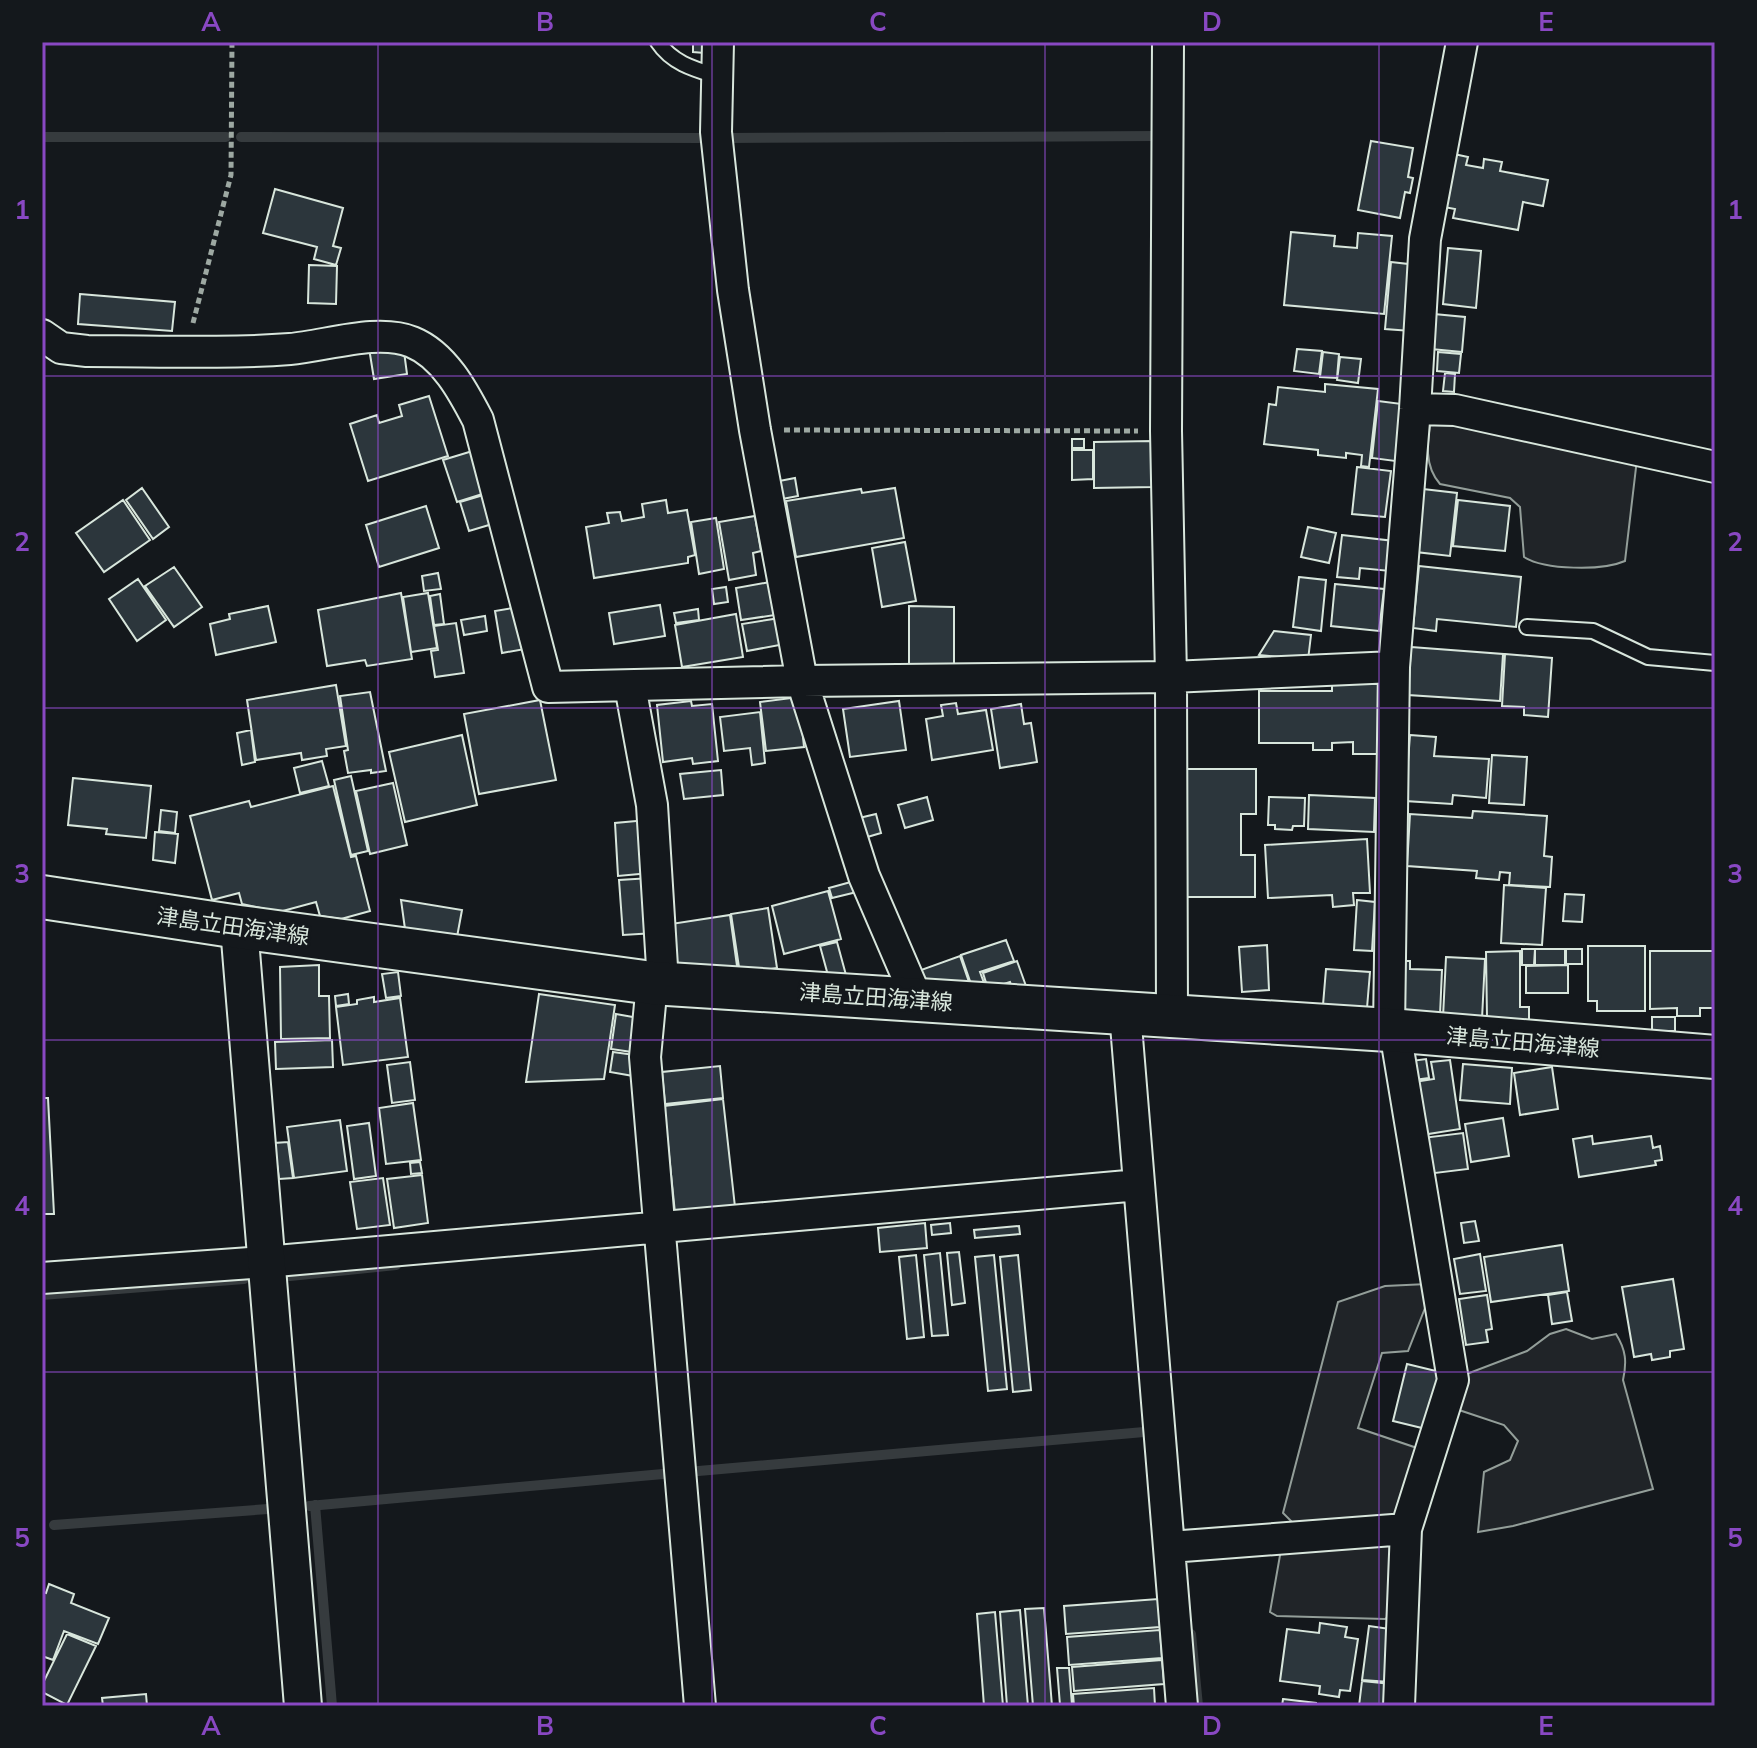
<svg xmlns="http://www.w3.org/2000/svg" width="1757" height="1748" viewBox="0 0 1757 1748" font-family="Mulish,'Noto Sans JP',sans-serif">
<rect width="100%" height="100%" fill="#14181c"/>
<path fill="#202428" stroke="#939e99" stroke-width="2" d="M1431 419 1637 459 1625 561C1602 571 1545 570 1524 557L1520 507 1510 498 1440 484C1424 466 1427 442 1431 419Z
M1427 1284 1429 1298 1408 1351 1382 1353 1358 1428 1417 1448 1395 1515 1294 1524 1283 1513 1338 1302 1385 1286Z
M1566 1329 1592 1339 1616 1334C1626 1350 1627 1362 1623 1380L1653 1489 1513 1526 1478 1532 1484 1472 1510 1460 1518 1441 1504 1425 1456 1409 1464 1375 1527 1351 1550 1334Z
M1395 1542 1392 1614 1385 1619 1277 1616 1270 1612 1282 1544Z"/>
<g fill="none" stroke-linecap="round" stroke-linejoin="round">
<path stroke="#363b3e" stroke-width="10" d="M42 137H226
M241 137 705 138
M728 138 1157 136
M290 1276 396 1265
M42 1295 244 1279
M687 1472 1144 1432
M315 1505 332 1706
M309 1506 674 1473
M54 1525 268 1509
M1191 1634 1198 1706"/>
</g>
<path fill="#2c363c" stroke="#d8e6dc" stroke-width="2" d="M693 42H705L704 53 693 52Z
M1371 141 1413 148 1408 177 1413 178 1410 193 1405 192 1400 218 1358 210Z
M1454 154 1468 157 1466 165 1483 168 1484 159 1502 162 1500 171 1548 180 1543 206 1523 202 1518 230 1453 218 1455 209 1444 207Z
M275 189 343 208 333 246 341 248 336 265 314 259 317 247 263 233Z
M1291 232 1335 236 1334 246 1357 248 1358 233 1392 236 1384 314 1284 305Z
M1448 248 1481 251 1476 308 1443 304Z
M1391 262 1417 265 1411 331 1385 329Z
M309 265 337 266 336 304 308 303Z
M80 294 175 302 172 331 78 324Z
M1434 314 1465 317 1462 352 1431 349Z
M403 344 407 374 374 379 369 348Z
M1297 349 1322 351 1319 374 1294 371Z
M1323 352 1339 354 1337 378 1320 377Z
M1438 352 1461 354 1459 373 1437 371Z
M1340 357 1361 359 1358 383 1337 380Z
M1445 373 1455 374 1454 392 1443 391Z
M1325 384 1378 389 1369 467 1361 466 1362 455 1346 453V458L1318 455V450L1264 444 1269 404 1276 405 1278 387 1325 392Z
M429 396 448 456 368 481 350 424 377 415 379 423 402 416 399 405Z
M1378 401 1402 404 1395 461 1372 458Z
M1072 439H1084V448H1072Z
M1152 441 1153 487 1094 488V442Z
M479 449 492 491 457 502 443 460Z
M1072 450H1093V479L1072 480Z
M1357 467 1391 471 1385 517 1352 514Z
M795 478 798 496 777 500 774 482Z
M142 488 169 527 153 539 126 500Z
M895 488 904 538 796 557 786 501 861 489 862 493Z
M1423 489 1457 493 1450 556 1416 552Z
M490 493 499 522 469 531 460 502Z
M123 500 150 540 104 572 76 533Z
M666 500 668 513 687 510 695 555 688 557V563L594 578 586 527 609 523 607 513 620 512 622 521 644 517 642 504Z
M1458 500 1510 506 1505 551 1453 546Z
M426 506 439 548 379 567 366 525Z
M755 516 761 551 753 553 756 575 729 580 719 522Z
M716 518 724 569 699 574 691 522Z
M1308 527 1336 533 1329 563 1301 557Z
M1342 535 1394 541 1390 571 1360 568 1359 579 1337 577Z
M905 542 916 601 882 607 872 548Z
M1419 566 1521 577 1516 627 1437 619 1436 631 1413 628Z
M174 567 202 607 174 627 145 586Z
M438 573 441 589 424 591 422 576Z
M1299 577 1326 580 1321 631 1293 627Z
M138 579 166 620 137 641 109 599Z
M770 582 775 615 741 620 736 588Z
M1335 584 1384 589 1379 631 1331 626Z
M726 587 728 602 714 604 712 589Z
M401 593 412 659 367 666 365 660 327 666 318 610Z
M428 593 437 648 411 652 403 597Z
M440 594 444 624 434 625 430 596Z
M660 605 665 636 614 644 609 613Z
M268 606 276 642 216 655 210 624 230 619 229 614Z
M909 606 954 607V664H909Z
M518 607 525 649 502 653 495 611Z
M698 609 699 620 676 623 674 613Z
M736 614 743 657 682 667 675 625Z
M485 616 487 631 464 635 461 620Z
M780 618 785 644 747 651 742 624Z
M456 623 464 673 435 677 431 651 438 650 434 626Z
M1274 631 1311 635 1308 660 1259 655Z
M1411 647 1503 654 1500 701 1408 695Z
M1505 654 1552 658 1548 717 1524 715V707L1502 706Z
M1383 682 1384 754H1353V742L1332 743V750H1313V743H1259V691H1332V683Z
M336 685 346 746 326 749 327 756 302 760 301 753 256 760 247 700Z
M370 692 386 771 371 773V770L348 773 344 751 348 750 340 696Z
M799 697 804 747 766 751 760 702Z
M540 700 556 780 479 794 464 714Z
M691 701 692 706 712 704 718 761 693 764 692 758 663 762 657 705Z
M899 701 906 750 850 757 843 709Z
M956 703 958 714 986 710 993 750 932 760 926 719 943 716 941 705Z
M1021 704 1024 724 1031 723 1037 762 1000 768 991 709Z
M760 712 765 763 752 765 750 748 724 751 720 717Z
M251 730 255 762 242 765 237 733Z
M462 735 477 805 405 822 389 752Z
M1410 735 1436 737 1434 756 1489 759 1486 798 1453 795 1452 804 1405 801Z
M1492 755 1527 757 1524 805 1489 803Z
M322 761 329 786 300 793 294 768Z
M1182 769H1256V814H1241V855H1255V897H1182Z
M721 770 723 795 684 799 680 774Z
M351 776 368 851 351 855 334 780Z
M73 778 151 786 146 838 106 834 107 829 68 825Z
M393 783 407 845 370 854 356 791Z
M333 786 351 857 356 856 370 911 341 919 320 916 316 902 279 912 242 904 239 893 212 900 190 816 249 801 251 807Z
M1309 795 1375 798 1374 832 1308 829Z
M927 797 933 820 905 828 898 805Z
M1269 797 1305 798 1304 826H1293L1292 830 1275 829V825H1268Z
M161 810 177 812 175 833 159 831Z
M1473 811 1547 816 1544 856 1552 857 1550 887 1509 885 1510 873 1500 872 1499 880 1476 878 1477 871 1407 866 1410 814 1472 818Z
M876 814 881 833 864 838 859 818Z
M647 820 650 873 618 876 615 823Z
M155 832 178 834 175 863 153 860Z
M1367 839 1370 893H1353L1354 905 1333 907 1332 895 1268 898 1265 845Z
M651 878 655 933 623 935 619 880Z
M858 880 861 891 832 898 829 888Z
M1504 885 1546 888 1542 945 1501 943Z
M828 891 841 939 784 954 772 906Z
M1565 894 1584 895 1582 922 1563 921Z
M401 900 462 910 457 937 405 929Z
M1357 900 1375 902 1372 951 1354 950Z
M768 908 777 968 740 974 731 914Z
M730 915 738 973 677 964 671 924Z
M1006 940 1014 961 980 972 984 983 972 987 961 955Z
M837 942 846 975 829 979 820 946Z
M1267 945 1269 990 1242 992 1239 947Z
M1588 946H1645V1011H1597V1001H1588Z
M1522 949H1535L1534 965H1522Z
M1535 949H1565V965H1535Z
M1566 949H1582V964H1566Z
M1520 951V1007H1529V1022H1510V1018H1487L1486 952Z
M1650 951H1715V1008H1700V1016H1677V1008L1650 1009Z
M960 956 969 982 927 989 921 970Z
M1446 957 1485 959 1482 1019 1443 1017Z
M1017 961 1026 986 1013 990 1010 982 988 989 983 973Z
M1401 961H1410V969L1442 970 1440 1015 1402 1013Z
M319 965V996H329L330 1038 281 1039 280 967Z
M1568 965V993H1526V966Z
M1326 969 1370 972 1367 1008 1323 1005Z
M398 972 401 996 386 998 382 974Z
M348 994 349 1004 336 1006 335 996Z
M539 994 615 1005 604 1079 526 1082Z
M374 997V1002L400 998 408 1057 343 1065 336 1007 357 1004V1000Z
M616 1014 644 1019 639 1053 611 1049Z
M1652 1017H1675V1031H1652Z
M332 1040 333 1067 276 1069 275 1042Z
M613 1052 642 1056 639 1077 610 1072Z
M1426 1059 1429 1078 1414 1080 1411 1061Z
M1450 1060 1460 1129 1422 1135 1414 1082 1434 1079 1431 1062Z
M410 1062 415 1100 392 1103 387 1065Z
M1463 1064 1512 1068 1510 1104 1460 1100Z
M720 1066 723 1098 665 1104 662 1072Z
M1552 1067 1558 1109 1520 1115 1514 1073Z
M42 1098H48L54 1214H42Z
M723 1099 735 1207 675 1213 664 1106Z
M413 1103 421 1160 386 1164 379 1108Z
M1503 1118 1509 1156 1471 1162 1465 1124Z
M340 1120 347 1171 294 1178 287 1127Z
M369 1123 376 1176 354 1179 347 1126Z
M1463 1133 1468 1169 1427 1174 1422 1138Z
M1592 1136 1593 1144 1651 1136 1653 1148 1660 1146 1662 1160 1655 1161 1656 1165 1579 1177 1573 1139Z
M288 1142 293 1178 279 1179 274 1143Z
M420 1162 422 1173 411 1174 410 1163Z
M422 1175 428 1223 394 1228 387 1179Z
M383 1178 390 1225 357 1229 350 1182Z
M1475 1221 1479 1241 1464 1243 1461 1223Z
M925 1223 927 1248 880 1252 878 1228Z
M950 1223 951 1233 932 1235 931 1225Z
M1019 1226 1020 1234 975 1238 974 1230Z
M1562 1245 1569 1291 1491 1302 1484 1257Z
M959 1252 965 1303 952 1305 947 1253Z
M940 1253 948 1335 932 1336 924 1255Z
M1480 1254 1486 1291 1460 1294 1454 1259Z
M916 1255 924 1337 907 1339 899 1257Z
M994 1255 1007 1389 988 1391 975 1257Z
M1018 1255 1031 1390 1013 1392 1000 1257Z
M1673 1279 1684 1349 1670 1351V1357L1652 1360 1651 1354 1634 1357 1622 1287Z
M1567 1292 1572 1321 1552 1324 1548 1295Z
M1487 1295 1492 1329 1486 1330 1488 1342 1466 1345 1459 1299Z
M1407 1364 1440 1372 1426 1429 1393 1421Z
M49 1584 74 1594 71 1603 109 1618 98 1644 64 1631 53 1660 42 1656V1592L46 1593Z
M1158 1599 1160 1627 1066 1634 1064 1606Z
M1044 1608 1052 1706H1033L1025 1609Z
M1020 1610 1028 1706H1007L1000 1612Z
M995 1612 1003 1706H984L977 1614Z
M1320 1623 1347 1627 1345 1637 1358 1639 1350 1691 1340 1690 1339 1697 1319 1694 1320 1686 1280 1681 1287 1629 1319 1633Z
M1369 1626 1397 1630 1390 1682 1362 1680Z
M1160 1630 1162 1658 1069 1665 1067 1637Z
M67 1634 96 1646 67 1705 42 1692V1685Z
M1162 1660 1164 1684 1074 1691 1072 1667Z
M1057 1668H1069L1072 1705H1060Z
M1362 1681 1392 1684 1390 1706H1359Z
M1154 1688 1155 1706H1074L1073 1694Z
M146 1694 147 1706H103L102 1698Z
M1283 1699 1316 1703V1706H1282Z"/>
<g fill="none" stroke-linecap="round" stroke-linejoin="round">
<g stroke="#d8e6dc" stroke-width="18">
<path id="service" d="M658 42C672 63 694 69 717 76
M1527 627 1593 631 1648 657 1715 663"/>
</g>
<g stroke="#d8e6dc" stroke-width="34">
<path id="minor" d="M718 42 716 132 733 290 755 430 802 681 864 876 917 999
M1168 42 1166 431 1171 677 1172 1016
M42 335 61 348 87 351C155 351 223 354 290 349 326 346 378 328 412 342 444 355 463 391 478 420L548 687 802 681 1171 677 1394 667
M1415 409 1455 410 1715 467
M630 686 652 805 663 983
M652 983 645 1057 700 1706
M1125 1013 1182 1706
M1389 1030 1394 667 1415 409 1425 239 1462 42
M1395 1031 1453 1380 1406 1529 1399 1706
M42 1278 265 1262 1139 1185
M1170 1547 1406 1529"/>
</g>
<g stroke="#d8e6dc" stroke-width="40">
<path id="tertiary" d="M239 927 303 1706"/>
</g>
<g stroke="#d8e6dc" stroke-width="46">
<path id="secondary" d="M42 897 239 927 652 983 1389 1030 1715 1057"/>
</g>
<path stroke="#9da8a2" stroke-width="5" stroke-dasharray="6 4" stroke-linecap="butt" d="M193 323 231 175 232 42
M784 430 1138 431"/>
<use href="#service" stroke="#14181c" stroke-width="14"/>
<use href="#minor" stroke="#14181c" stroke-width="30"/>
<use href="#tertiary" stroke="#14181c" stroke-width="36"/>
<use href="#secondary" stroke="#14181c" stroke-width="42"/>
</g>
<path fill="none" stroke="#8948c3" stroke-width="2" stroke-opacity="0.55" d="M378 42V1706M712 42V1706M1045 42V1706M1379 42V1706M42 376H1715M42 708H1715M42 1040H1715M42 1372H1715"/>
<g text-anchor="middle" stroke-width="6" stroke-linejoin="round" paint-order="stroke">
<g font-size="22" fill="#d8e6dc" stroke="#14181c">
<text transform="translate(233 926) rotate(8)" y="8">津島立田海津線</text>
<text transform="translate(876 997) rotate(4)" y="8">津島立田海津線</text>
<text transform="translate(1523 1042) rotate(5)" y="8">津島立田海津線</text>
</g>
</g>
<rect width="1757" height="1748" fill="none" stroke="#14181c" stroke-width="88"/>
<rect x="44" y="44" width="1669" height="1660" fill="none" stroke="#8948c3" stroke-width="3"/>
<g font-size="26" text-anchor="middle" font-weight="bold" fill="#8948c3">
<text x="211" y="31">A</text>
<text x="545" y="31">B</text>
<text x="878" y="31">C</text>
<text x="1212" y="31">D</text>
<text x="1546" y="31">E</text>
<text x="22" y="219">1</text>
<text x="1735" y="219">1</text>
<text x="22" y="551">2</text>
<text x="1735" y="551">2</text>
<text x="22" y="883">3</text>
<text x="1735" y="883">3</text>
<text x="22" y="1215">4</text>
<text x="1735" y="1215">4</text>
<text x="22" y="1547">5</text>
<text x="1735" y="1547">5</text>
<text x="211" y="1735">A</text>
<text x="545" y="1735">B</text>
<text x="878" y="1735">C</text>
<text x="1212" y="1735">D</text>
<text x="1546" y="1735">E</text>
</g>
</svg>
